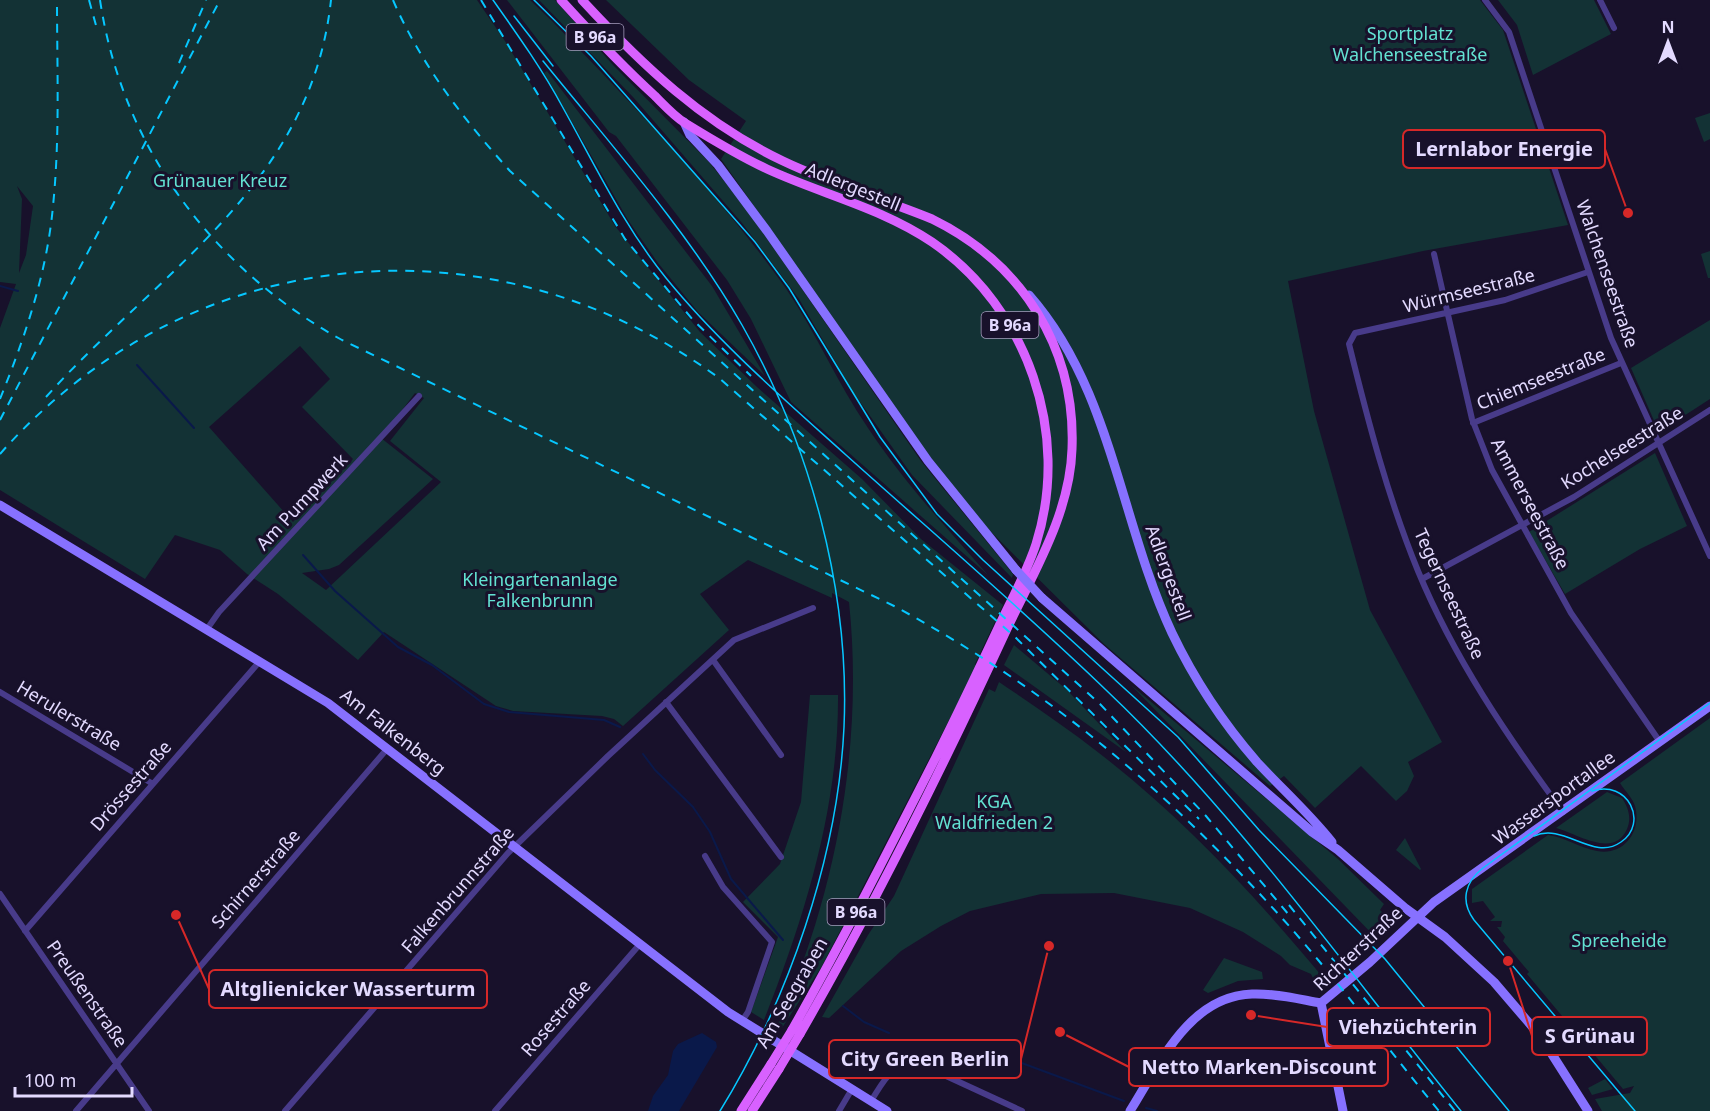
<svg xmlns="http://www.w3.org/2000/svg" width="1710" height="1111" viewBox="0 0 1710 1111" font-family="'Noto Sans',sans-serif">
<rect width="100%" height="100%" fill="#18112b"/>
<path fill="#133235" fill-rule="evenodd" d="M0 0H477L507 44 615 226 700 332 757 387 862 479 921 539 1003 605 975 664 977 666 822 966 782 1028 777 1026C836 895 864 745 849 602L832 593V598L748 560 700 594 729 630 623 726 614 719 602 716 513 711 496 706 384 632 358 660 278 594 247 574 220 550 175 535 145 579 0 490V328L16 284 0 282ZM17 186 33 206 26 255 19 273 22 199ZM300 346 330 379 302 407 353 459 293 522 209 427ZM415 393 424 398 390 441 441 482 326 590 302 573 329 569 339 565 433 479 381 438Z
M507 0H530L552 21C633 105 717 192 785 287 816 332 837 383 868 428 903 481 946 527 988 575L791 402 751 319 727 280 616 136 609 132Z
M539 0H555L613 65 709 162 748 211 921 461 1013 574 1012 578 912 475 853 392 799 299 742 223 633 97Z
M606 0H1480L1503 30 1568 225 1423 251 1288 281 1314 411 1370 610 1442 742 1408 762 1414 776 1407 791 1396 801 1361 766 1315 808 1284 776 1270 786 1104 644 980 521 930 457 721 159 746 121 689 80Z
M1498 0H1594L1611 34 1533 75 1517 25Z
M547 71 712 286 765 376 698 312 658 263 628 220 544 73Z
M1710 113V139L1704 142 1695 118Z
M1710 251V278H1708L1701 254Z
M1710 320V399L1659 432 1631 368Z
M1655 453 1687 526 1640 549 1565 594 1529 532Z
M1014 645 1066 689 1126 752 1004 665Z
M999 682C1033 705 1067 728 1099 753 1186 820 1261 902 1330 986L1319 990 1311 974 1290 965 1281 956 1243 932 1190 908 1114 893 1041 894 970 911 941 926 901 951 829 1018 822 1017 868 935 894 896 989 689 995 692Z
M1131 685 1338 859 1384 904 1380 910 1394 924 1393 927 1378 940Z
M810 695H838C839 807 805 916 764 1020L751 1012 778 937 743 902 780 864 801 802Z
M1710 718V1111H1602L1595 1099 1630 1093 1634 1086 1623 1089 1527 974 1529 972 1503 941 1505 937 1497 927H1501L1502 921H1490L1495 917 1483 901 1472 903V889L1548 835C1565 837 1580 848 1597 851 1624 856 1642 831 1635 806 1632 797 1625 791 1620 783Z
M1607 792 1622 798C1628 807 1632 818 1627 829 1614 859 1578 834 1556 828Z
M1405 838 1421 869 1420 870 1396 850Z
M1224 958 1262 972 1263 979 1238 981 1208 993 1203 990Z
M1605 1079 1613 1089 1592 1095 1588 1088Z"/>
<path fill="#0a194a" d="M702 1033 716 1042 717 1047 679 1111H648L653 1096 668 1075 673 1051 678 1044Z"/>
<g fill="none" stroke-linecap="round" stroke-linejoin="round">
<path stroke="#0a194a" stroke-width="2" d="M0 286 18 291
M137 365 194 428
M303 555 335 591 398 647 432 665 484 704 509 712 604 720 620 727
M643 754 655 770 693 807 710 832 731 879 783 940
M843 1006 864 1022 889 1033
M941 1052 984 1054 1011 1059 1124 1101
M1146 1108 1157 1111"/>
<path stroke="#483b8a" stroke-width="6" d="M1485 0 1509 32 1611 338 1710 556
M1600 0 1614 28
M1434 254 1472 419 1492 470 1571 613 1660 742
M1473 423 1621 363
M1422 579 1574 497 1710 410
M207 629 219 612 419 396
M713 660 781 755
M0 692 153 784
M666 702 781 857
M1563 812C1507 736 1454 658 1418 571 1388 498 1368 421 1349 344L1355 333 1505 300 1588 272
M705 856 723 887 772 942 748 1012 742 1021
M0 894 149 1111
M25 931 260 661
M871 1101C885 1079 891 1063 920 1064L1022 1111
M76 1111 387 749
M285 1111 508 853 608 756 734 640 813 608
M495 1111 640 944
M839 1111 852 1089"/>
<path stroke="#8771ff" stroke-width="9" d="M684 122 690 135 718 165 767 231 928 461 1016 570
M1029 295C1112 389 1120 522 1172 633 1194 679 1223 723 1257 762 1282 789 1309 813 1332 842
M0 505 328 703 728 1012 887 1111
M1042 598 1312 832 1338 850 1405 908 1445 937 1494 982 1541 1037 1588 1111
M1321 1003 1370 962 1434 902 1710 706
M1321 1003 1343 1111
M1130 1111C1159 1065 1189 996 1252 994 1274 993 1298 999 1321 1003"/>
<path stroke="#d861ff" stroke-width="9" d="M561 0C591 33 622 66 655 96 664 105 674 116 685 123 711 139 739 156 767 169 821 194 882 208 932 242 1028 308 1071 434 1036 544 1027 572 1012 598 1000 624 979 669 958 713 936 757 889 849 843 940 792 1030
M582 0C642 65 703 123 783 161 831 184 883 199 932 219 1022 263 1076 348 1072 449 1070 515 1032 575 1005 633 942 769 875 904 800 1034
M741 1111 771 1064
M752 1111 779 1069"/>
<path stroke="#06c7ff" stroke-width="1.5" d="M493 0C517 34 542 69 562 106 595 165 623 225 666 278 719 343 784 399 846 455 933 533 1022 609 1106 690 1239 816 1346 969 1461 1111
M534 0 591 56 755 242 789 288 880 437 937 514 983 560 1178 737 1259 830 1385 959 1509 1111
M514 16 553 66
M543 61C611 145 688 231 742 325 810 444 850 590 844 727 838 858 788 1000 720 1111
M1534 836C1564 822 1593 862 1621 842 1649 823 1628 779 1592 791
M1635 1111 1474 920C1460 901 1465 882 1483 868L1710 703"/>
<path stroke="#06c7ff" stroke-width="2" stroke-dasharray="9 8" stroke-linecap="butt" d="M89 0 97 29
M100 0C122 147 213 269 342 340L894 606C1047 688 1165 789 1281 917 1337 979 1386 1047 1439 1111
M393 0C420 63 464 120 510 171L1100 704 1206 816 1289 915
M481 0 625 239 693 320 751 376
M179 63 206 0
M46 397C160 270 311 185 331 0
M0 399C25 337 47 273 53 206 60 138 57 68 57 0
M0 420 220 0
M0 454C188 241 490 211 719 378L1014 636 1199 819
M1289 905 1455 1111"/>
<path stroke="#8771ff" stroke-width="9" d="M1016 570 1042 598"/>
<path stroke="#d861ff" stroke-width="9" d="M771 1064 792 1030
M779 1069 800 1034"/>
</g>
<g text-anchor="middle" stroke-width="6" stroke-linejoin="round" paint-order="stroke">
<g fill="#18112b" stroke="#a69ebf" stroke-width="1.5">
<rect x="566.5" y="24" width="57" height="26" rx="4.5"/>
<rect x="981.5" y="312" width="57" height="26" rx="4.5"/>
<rect x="827.5" y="899" width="57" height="26" rx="4.5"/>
</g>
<g font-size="16" font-weight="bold" fill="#e3daff">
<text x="595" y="43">B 96a</text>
<text x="1010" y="331">B 96a</text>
<text x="856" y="918">B 96a</text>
</g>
<g font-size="18" fill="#63e2d2" stroke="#18112b">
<text x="1410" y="40">Sportplatz<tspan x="1410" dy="21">Walchenseestraße</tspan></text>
<text x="220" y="187">Grünauer Kreuz</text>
<text x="540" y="586">Kleingartenanlage<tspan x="540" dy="21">Falkenbrunn</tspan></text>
<text x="994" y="808">KGA<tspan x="994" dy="21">Waldfrieden 2</tspan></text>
<text x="1619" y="947">Spreeheide</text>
</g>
<g font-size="18" fill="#e3daff" stroke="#18112b">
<text transform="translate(853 187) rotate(22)" y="6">Adlergestell</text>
<text transform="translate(1607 274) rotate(71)" y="6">Walchenseestraße</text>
<text transform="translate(1469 291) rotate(-14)" y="6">Würmseestraße</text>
<text transform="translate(1541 379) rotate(-22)" y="6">Chiemseestraße</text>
<text transform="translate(1622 448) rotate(-32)" y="6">Kochelseestraße</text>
<text transform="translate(302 502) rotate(-47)" y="6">Am Pumpwerk</text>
<text transform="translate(1530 504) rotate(62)" y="6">Ammerseestraße</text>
<text transform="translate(1168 573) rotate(70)" y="6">Adlergestell</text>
<text transform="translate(1449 594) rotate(65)" y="6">Tegernseestraße</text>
<text transform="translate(69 716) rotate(31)" y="6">Herulerstraße</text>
<text transform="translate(393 732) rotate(38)" y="6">Am Falkenberg</text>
<text transform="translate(131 786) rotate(-49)" y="6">Drössestraße</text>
<text transform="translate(1554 798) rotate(-36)" y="6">Wassersportallee</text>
<text transform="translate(256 879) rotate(-49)" y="6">Schirnerstraße</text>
<text transform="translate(458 890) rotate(-49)" y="6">Falkenbrunnstraße</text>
<text transform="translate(1358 949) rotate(-43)" y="6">Richterstraße</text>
<text transform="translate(792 993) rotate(-60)" y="6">Am Seegraben</text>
<text transform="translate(87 994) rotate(55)" y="6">Preußenstraße</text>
<text transform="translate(556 1018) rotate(-49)" y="6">Rosestraße</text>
</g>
</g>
<path fill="none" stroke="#d62828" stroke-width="2" d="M1628 213L1605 149M176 915L209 989M1251 1015L1327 1027M1508 961L1532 1036M1049 946L1021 1059M1060 1032L1129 1067"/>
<g fill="#d62828" stroke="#18112b" stroke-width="2">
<circle cx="1628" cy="213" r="6"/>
<circle cx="176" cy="915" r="6"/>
<circle cx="1251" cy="1015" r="6"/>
<circle cx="1508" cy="961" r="6"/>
<circle cx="1049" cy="946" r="6"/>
<circle cx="1060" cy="1032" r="6"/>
</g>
<g fill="#18112b" stroke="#d62828" stroke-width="2">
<rect x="1403" y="130" width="202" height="38" rx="6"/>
<rect x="209" y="970" width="278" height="38" rx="6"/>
<rect x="1327" y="1008" width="163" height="38" rx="6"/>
<rect x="1532" y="1017" width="115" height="38" rx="6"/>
<rect x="829" y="1040" width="192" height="38" rx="6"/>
<rect x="1129" y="1048" width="259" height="38" rx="6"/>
</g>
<g font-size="20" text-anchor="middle" font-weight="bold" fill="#e3daff">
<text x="1504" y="156">Lernlabor Energie</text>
<text x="348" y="996">Altglienicker Wasserturm</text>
<text x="1408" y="1034">Viehzüchterin</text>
<text x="1590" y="1043">S Grünau</text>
<text x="925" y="1066">City Green Berlin</text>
<text x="1259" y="1074">Netto Marken-Discount</text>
</g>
<g transform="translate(1668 42)" stroke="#18112b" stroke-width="4.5" paint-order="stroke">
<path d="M0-4.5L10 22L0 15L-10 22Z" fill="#e3daff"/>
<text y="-9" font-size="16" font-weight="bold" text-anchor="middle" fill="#e3daff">N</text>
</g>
<path d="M15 1087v9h117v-9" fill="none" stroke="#e3daff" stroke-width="3"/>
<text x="24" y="1087" font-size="18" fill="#e3daff" stroke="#18112b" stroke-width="4.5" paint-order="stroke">100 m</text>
</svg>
